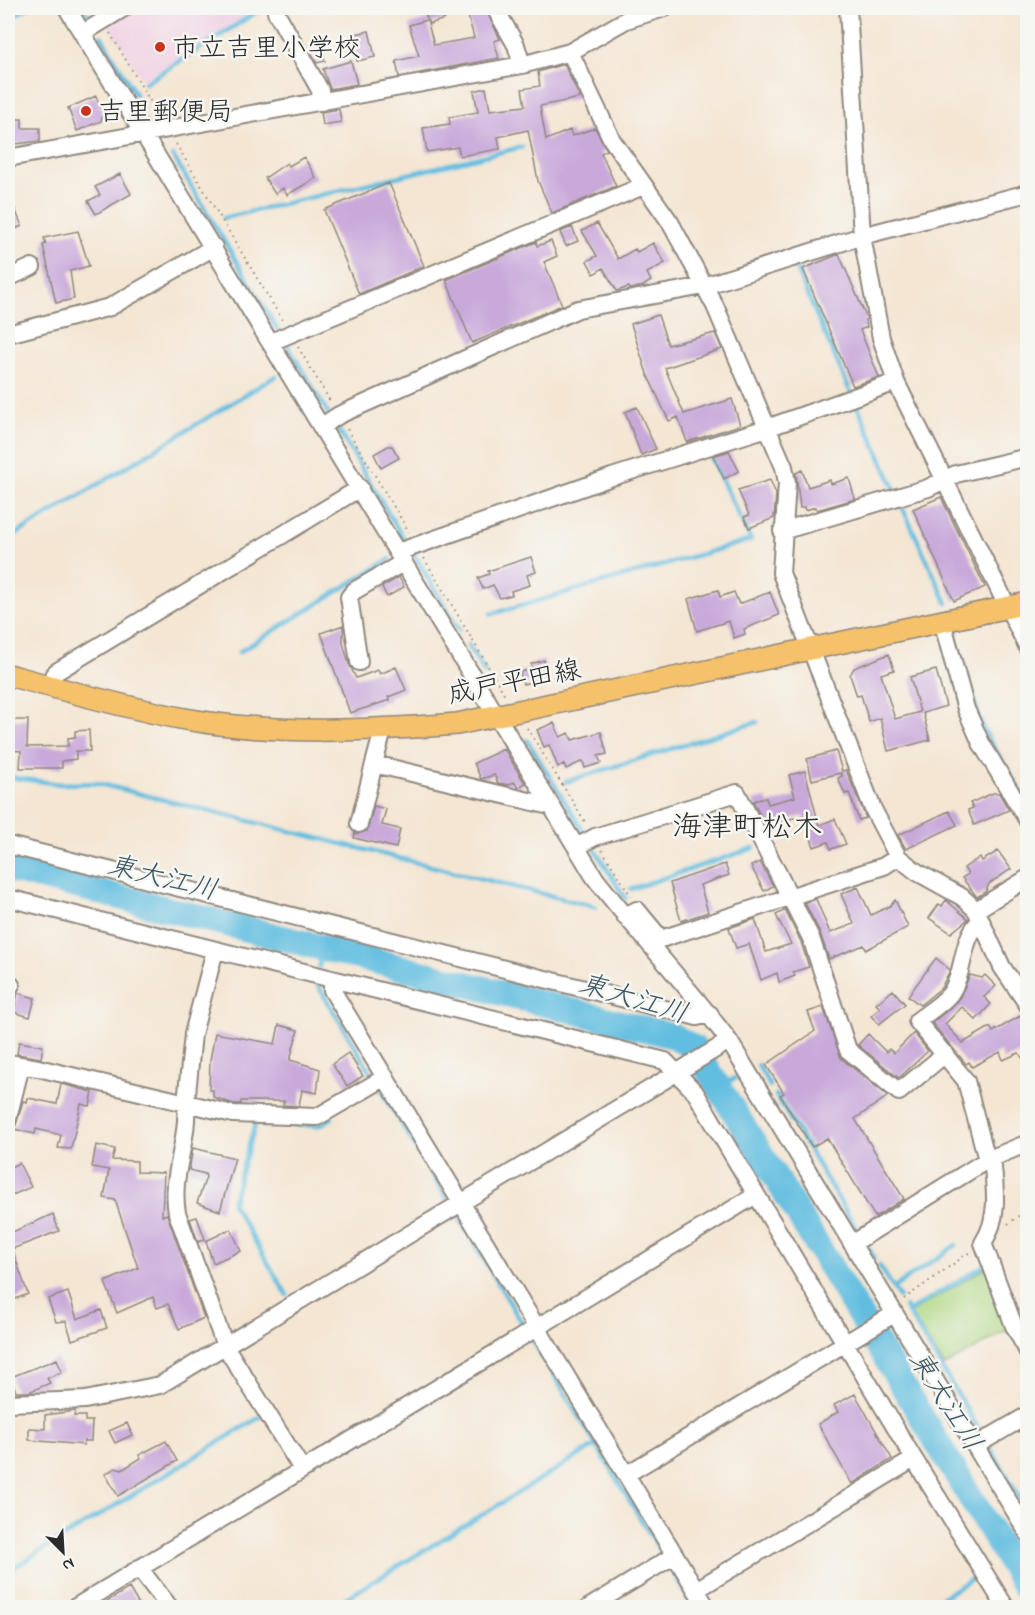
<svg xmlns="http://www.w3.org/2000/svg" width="1035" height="1615" viewBox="0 0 1035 1615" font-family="'Indie Flower','Klee One',sans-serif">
<rect width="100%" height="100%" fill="#f6f6f2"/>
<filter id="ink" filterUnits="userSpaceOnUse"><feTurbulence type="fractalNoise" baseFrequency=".0167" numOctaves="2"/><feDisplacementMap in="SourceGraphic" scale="12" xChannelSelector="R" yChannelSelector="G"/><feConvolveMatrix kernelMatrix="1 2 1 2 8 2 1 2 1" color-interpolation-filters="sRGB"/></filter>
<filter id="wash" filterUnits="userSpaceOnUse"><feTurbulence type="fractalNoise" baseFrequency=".008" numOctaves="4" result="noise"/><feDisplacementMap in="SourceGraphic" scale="24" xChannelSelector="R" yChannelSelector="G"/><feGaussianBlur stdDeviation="1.35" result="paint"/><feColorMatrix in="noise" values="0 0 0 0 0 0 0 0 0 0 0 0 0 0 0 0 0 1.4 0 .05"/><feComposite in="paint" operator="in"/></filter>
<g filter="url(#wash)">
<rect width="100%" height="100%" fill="#f4e6d3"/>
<path fill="#f1d0e3" d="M98 8H258L143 81Z"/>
<path fill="#afd782" stroke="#6d8156" stroke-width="1.5" d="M987 1267 1012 1328 944 1366 910 1313Z"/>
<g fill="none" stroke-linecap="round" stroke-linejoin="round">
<path stroke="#62bee0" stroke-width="4.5" d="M83 8 88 15
M8 20 27 8
M101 36 135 94
M295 63 310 89
M145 83 263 8
M173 156 277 329
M224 218 522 147
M791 266 794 264 851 393
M286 343 328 413
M856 403 897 494
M337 423 335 424 405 541
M900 502 947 603
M8 539 276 376
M413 553 459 630
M491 614 751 540 709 454
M954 633 983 729 1028 804
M468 645 485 673
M239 652 390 559
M527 740 585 834
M8 777 61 784 96 783 596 907
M565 782 757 722
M593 846 625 898
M631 889 754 848
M319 967 321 947
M317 980V984L371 1073
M758 1065 770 1086
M379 1087 447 1199
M720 1087 740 1075
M776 1095 857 1230
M259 1122H256L232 1203 287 1295
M279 1124 318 1126 332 1118
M454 1214 456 1213 523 1325
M866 1244 874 1257
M879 1265 899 1297
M893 1288 956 1245
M905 1307 982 1435
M908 1312 985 1265
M531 1337 660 1551
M988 1444 1028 1511
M669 1565 694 1608
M8 1571 260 1417
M330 1608 596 1445
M925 1608 973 1578"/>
<path stroke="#62bee0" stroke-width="26" d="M8 869 673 1036 694 1048 786 1194 1028 1592"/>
</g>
<g id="blocks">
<path fill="#c9a9da" d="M423 8H441L445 19 429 24Z
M466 8H485L500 39 494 41 499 58 399 77 396 61 419 56 409 25 427 20 434 45 474 38Z
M369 31 375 57 357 61 351 35Z
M321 47 325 61 317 63 310 50Z
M351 61 357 84 330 89 323 69Z
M564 64 580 98 540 106 546 140 570 130 572 136 595 128 607 150 601 153 616 186 552 213 538 181 528 130 498 137 500 149 460 156 458 147 427 152 423 128 450 124 449 117 478 112 474 91 486 88 490 110 525 106 522 89 540 86 538 72Z
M96 96 103 114 101 121 77 131 68 108Z
M339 109 341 122 323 125 321 112Z
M8 119H22V128H40V141L8 145Z
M304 157 316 178 287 195 283 188 275 194 265 178 287 163 289 166Z
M120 174 131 194 96 214 88 201 100 195 95 187Z
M389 183 424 266 359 294 324 210Z
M8 192 22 226 8 232Z
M597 223 618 259 635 249 637 252 653 243 665 263 647 273 651 281 643 286 630 289 629 287 617 291 603 268 594 274 587 261 597 256 582 231Z
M572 227 578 241 566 246 560 232Z
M78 231 89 266 70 271 74 299 56 303 43 245 46 244 44 238Z
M551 241 557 256 544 262 562 305 472 343 446 280 536 242 537 246Z
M839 254 867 319 865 320 867 327 860 330 879 377 853 386 803 269Z
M658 315 668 345 715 333 722 349 665 368 684 414 732 399 740 425 687 442 678 417 669 421 647 374 631 324Z
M637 407 656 449 641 455 625 412Z
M388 446H392L399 458 381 468 374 454Z
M729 451 739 471 724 479 713 456Z
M802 470 808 487 830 480 831 484 849 478 855 499 817 510 816 507 805 510 804 507 800 508 796 473Z
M770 480 776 494 774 518 749 528 744 517 749 515 738 490Z
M941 497 985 587 954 601 913 509Z
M531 557 536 572 527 575 530 585 511 591 512 595 500 598 493 585 483 589 478 578 489 574 488 571Z
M399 577 404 587 387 597 382 587Z
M718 590 720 597 734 592 739 604 770 592 779 615 744 629 745 634 734 638 729 621 697 631 688 599Z
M343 625V643L349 664 356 678 378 670 380 674 396 667 406 690 388 697 390 700 350 713 321 633Z
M889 654 894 670 881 674 895 719 920 712 910 677 936 670 946 706 923 713 930 740 888 751 880 718 869 722 861 695 857 696 850 675 854 668Z
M544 660 548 677 523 684 520 672 533 669 531 664Z
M8 720H28L27 747 68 746V738L75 737V731L89 730 90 751H76V759L62 761V768H20L21 751 8 750Z
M554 723 560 737 569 733 572 740 601 732 607 754 598 756 601 763 585 768 583 761 566 769 564 764 558 767 549 745 544 747 537 730Z
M504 749 525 783 518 788 514 782 508 785 498 783 494 775 481 779 474 763Z
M836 751 842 771 846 770 866 818 859 820 849 793 845 794 838 778 842 776 841 773 812 780 807 759Z
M805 771 819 825 835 819 846 844 831 849 828 842 814 847 803 816 765 825 753 801 766 798 768 804 795 797 789 775Z
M993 793H999L1009 810 974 825 968 810 973 808 970 803Z
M374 806 386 809 382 825 400 829 396 848 354 838 355 833 367 831Z
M949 811 957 825 906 849 898 835Z
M998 851 1011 869 989 884 986 891 977 897 962 878 968 874 964 868 980 857 982 861Z
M760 862 773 886 764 891 751 866Z
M725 864 729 875 700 885 708 912 681 921 670 883Z
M858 887 871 915 890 906 895 900 908 927 866 950 864 945 829 959 820 933 805 903 816 899 830 933 854 924 841 894Z
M946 900 968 919 951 933 929 918 939 904 942 906Z
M785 910 801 942 809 967 793 972 795 976 779 982 777 973 761 980 749 944 736 948 729 928 755 919 766 952 791 944 776 915Z
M936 958 949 969V972L941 988 920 1005 908 996Z
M970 975 982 978 985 975 996 986 984 997 991 1004 976 1020 962 1007 945 1024 963 1043 990 1027 993 1032 1020 1016 1028 1028V1066L1019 1053 1003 1060 1000 1052 972 1067 969 1062 966 1064 932 1023 958 1001Z
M893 990 905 1004 879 1024 871 1016 880 1008 876 1004Z
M18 993 35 998 30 1017 13 1012Z
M823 1007 841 1058 888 1096 855 1119 904 1199 875 1217 827 1138 812 1147 780 1095 784 1093 766 1065 815 1031 808 1012Z
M279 1025 298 1030 290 1060 320 1069 317 1093 302 1090 299 1106 283 1105 284 1101H241V1104H234L213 1097V1090H209L210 1060 215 1033 275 1044Z
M914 1033 928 1051 899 1078 858 1045 868 1034 886 1052 889 1049 894 1053Z
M19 1042 43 1046 41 1058 17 1054Z
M348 1053 363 1076 347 1086 332 1064Z
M61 1084 93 1092 90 1106 81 1104 71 1149 58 1148 61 1135 36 1129 35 1134 10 1128 16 1125 23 1101 27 1102 28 1098 57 1104Z
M96 1145 115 1149 112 1160 137 1161V1172L164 1173 162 1216 167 1214 204 1318 179 1329 168 1304 157 1308 153 1297 117 1313 105 1282 138 1268 115 1200 104 1198 109 1170 92 1167Z
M193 1148 235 1158 220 1211 197 1203 206 1177 205 1174 189 1170Z
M19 1163 31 1187 8 1197V1168Z
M53 1214 59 1231 12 1249 28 1294 13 1300 8 1285V1234Z
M197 1217 205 1239 198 1242 190 1219Z
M231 1229 241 1251 213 1263 206 1241Z
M68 1292 77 1319 101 1310 107 1328 72 1340 66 1321 56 1322 48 1299Z
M57 1359 62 1372 47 1378 50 1383 29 1392H16L11 1377Z
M855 1394 892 1459 852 1484 818 1424 838 1412 834 1405Z
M75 1411 74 1416H85V1421H92L91 1441H84V1445L29 1440V1428L45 1429V1415Z
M127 1423 132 1435 115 1443 109 1431Z
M166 1441 177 1461 118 1496 105 1474 115 1468 122 1470 141 1458 139 1455Z
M129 1588 141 1608H96Z"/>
</g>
</g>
<g filter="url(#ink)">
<use href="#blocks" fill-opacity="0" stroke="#90887f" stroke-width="1.5"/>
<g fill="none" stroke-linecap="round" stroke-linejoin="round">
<g stroke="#90887f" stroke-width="20">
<path id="minor" d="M67 8 595 878C638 934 687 984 729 1041L1028 1533
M495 8 516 45 522 65
M276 12 320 90 321 102
M83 33 124 8
M570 52 612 140 670 222 715 306 784 467 787 483 781 573 873 809 898 857 917 872 962 897 976 910 1002 967 1028 1005
M8 158 522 65 570 52 626 20 664 8
M1028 193 862 236 881 338 896 382 1028 648
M8 278 32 267
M8 334 110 307 214 247
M271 342 643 186
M322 426 339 415 578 309 704 286 862 236 848 8
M782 531 928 488 956 474 1028 457
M398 552 612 477 767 428 896 382
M942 621 966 709 981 743 1028 821
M359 662 349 597 354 591 404 562
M47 685 56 672 360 488
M383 730 374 764 550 806
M359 824 374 764
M8 845 697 1017 710 1014
M576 847 595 837 737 793 811 938 848 1050 899 1092 945 1054
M8 898 332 979
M976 910 1028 878
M625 916 637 910 661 939 884 866 898 857
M981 920C960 939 966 971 950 994 942 1004 927 1013 917 1021L966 1081 987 1160
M215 950 193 1034 186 1103 233 1114 317 1117 386 1077
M8 984 11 985
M8 1063 38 1068 186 1103C189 1142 170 1175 177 1213L225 1346 302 1469
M8 1118 21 1065
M992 1158C995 1188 1000 1217 983 1243L1014 1326 1028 1352
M852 1244 987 1160 1028 1143
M8 1403 85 1400 160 1385 729 1041
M975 1446 1028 1415
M914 1459 1006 1608
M627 1474 894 1314
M139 1568 170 1608
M696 1590 914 1459 695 1092 665 1061 332 979V990L707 1608
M74 1608 756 1195
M588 1608 675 1555"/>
</g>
<g stroke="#90887f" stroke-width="24">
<path id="major" d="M8 675C66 690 125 708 185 719 275 735 366 731 457 724L1028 603"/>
</g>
<path stroke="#90887f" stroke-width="2" stroke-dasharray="1.5 4.5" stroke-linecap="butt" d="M110 33 159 116
M176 144 283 321
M298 347 330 401
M347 429 409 532
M424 558 505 695
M527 728 587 825
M602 850 631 896
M1008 1224 1028 1209
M904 1299 970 1252"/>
<use href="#minor" stroke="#fff" stroke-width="16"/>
<use href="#major" stroke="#f5c16b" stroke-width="21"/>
</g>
</g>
<g fill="#c8321e" stroke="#f6f6f2" stroke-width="2">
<circle cx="160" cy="47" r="6"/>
<circle cx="86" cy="111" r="6"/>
</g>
<g text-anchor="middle" stroke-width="5" stroke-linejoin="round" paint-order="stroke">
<g font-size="27" fill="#2b2b2b" stroke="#f6f6f2" text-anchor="start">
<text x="172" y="56">市立吉里小学校</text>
<text x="98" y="120">吉里郵便局</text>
</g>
<g font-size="27" fill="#2b2b2b" stroke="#f6f6f2">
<text transform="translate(514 681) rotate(-11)" y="9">成戸平田線</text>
</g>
<g font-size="28" font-style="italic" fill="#3c5761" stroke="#f6f6f2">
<text transform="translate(163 876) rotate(14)" y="10">東大江川</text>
<text transform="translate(634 997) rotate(17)" y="10">東大江川</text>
<text transform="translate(947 1400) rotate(58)" y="10">東大江川</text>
</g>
<g font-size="30" fill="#2b2b2b" stroke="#f6f6f2">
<text x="747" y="836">海津町松木</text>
</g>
</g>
<rect width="1035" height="1615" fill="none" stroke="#f6f6f2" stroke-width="30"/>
<g transform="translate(63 1552) rotate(156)" stroke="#f6f6f2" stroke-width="4.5" paint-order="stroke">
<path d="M0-4.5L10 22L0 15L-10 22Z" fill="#2b2b2b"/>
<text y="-9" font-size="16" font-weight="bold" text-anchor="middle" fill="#2b2b2b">N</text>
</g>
</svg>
